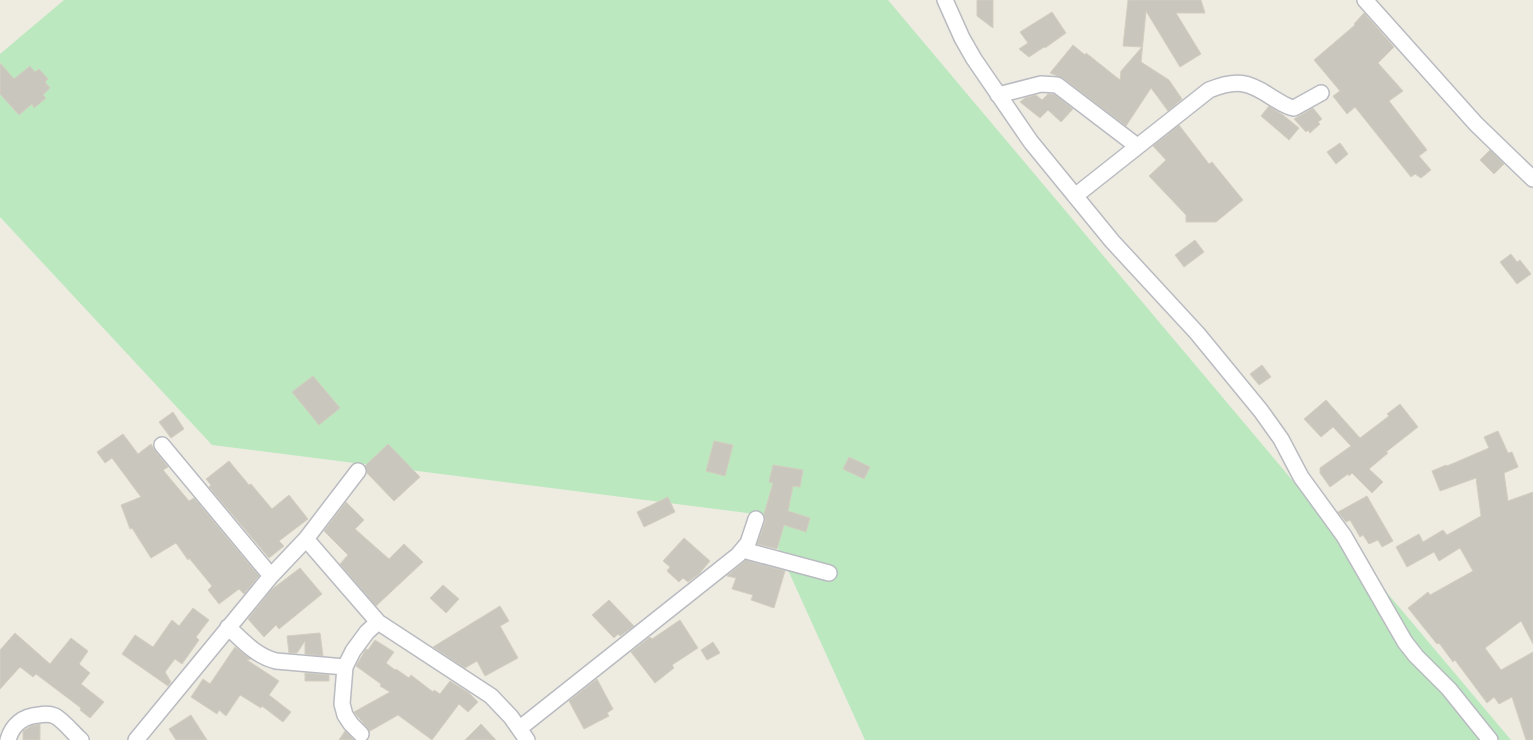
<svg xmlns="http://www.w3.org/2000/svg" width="1533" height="740" viewBox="0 0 1533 740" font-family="Raleway,sans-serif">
<rect width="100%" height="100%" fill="#eeece1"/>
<path fill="#bbe8bf" d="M64 0H888L1511 740H865L763 515 212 445 0 217V54Z"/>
<path fill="#c9c6be" stroke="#d3cebf" d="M977 0H993V28L977 16Z
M1128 0H1201L1205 13H1176L1201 54 1180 67 1146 11 1141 62 1169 80 1182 99 1168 111 1151 88 1126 126 1063 78 1050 73 1073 45 1085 55 1086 53 1120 80 1121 71 1142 47 1123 46Z
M1052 12 1066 33 1045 48 1044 47 1029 57 1019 49 1028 43 1020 32Z
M1364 13 1394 47 1378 63 1403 91 1389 101 1427 150 1419 156 1431 170 1421 178 1415 174 1411 177 1355 107 1347 114 1333 96 1340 91 1314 60 1355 25 1354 24Z
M0 63 14 79 30 66 35 72 39 69 48 79 45 82 50 88 43 95 46 98 34 108 32 104 19 115 0 94Z
M1048 94H1054L1073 109 1061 122 1048 110 1040 118 1020 102 1025 98 1036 95 1042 100Z
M1269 106 1283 115 1299 128 1289 140 1261 116Z
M1313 108 1322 119 1318 122 1320 124 1310 133 1308 130 1306 132 1294 119Z
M1179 125 1209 164 1212 162 1243 200 1216 222H1186V215L1149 176 1166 160 1153 146Z
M1340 143 1348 154 1336 164 1327 152Z
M1490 150 1504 164 1494 174 1480 160Z
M1195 240 1204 252 1184 267 1175 255Z
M1511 254 1517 262 1520 260 1531 274 1517 284 1500 262Z
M1262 365 1271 377 1259 385 1250 374Z
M313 376 340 408 319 425 292 392Z
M1326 400 1360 438 1389 416 1387 414 1400 404 1418 427 1386 452 1388 453 1369 469 1383 482 1372 493 1352 473 1349 476 1348 474 1330 487 1320 473V468L1351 446 1333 427 1321 437 1304 419Z
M173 412 184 429 171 438 159 422Z
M1498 431 1508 453 1512 452 1518 467 1504 473 1508 501 1533 492V644L1521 621 1485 648 1501 670 1533 652V740H1526L1512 697 1499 704 1494 697 1487 703 1455 660 1453 662 1439 643 1437 644 1408 608 1428 592 1430 595 1473 571 1460 548 1439 561 1434 552 1407 567 1396 547 1419 534 1423 542 1443 530 1447 535 1481 516 1476 478 1440 491 1432 471 1446 465 1447 466 1489 448 1484 437Z
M123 434 138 454 151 444 155 451 168 467 163 470 189 501 194 498 259 576 244 594 239 589 219 604 208 590 212 586 189 558 188 560 176 543 151 558 132 528 130 529 121 505 141 497 112 458 105 463 97 452Z
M714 441 733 445 725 476 706 471Z
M388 444 420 477 394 501 367 473 365 466Z
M849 457 870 467 864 479 843 469Z
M229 461 249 485 251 484 272 509 289 495 308 519 279 541 284 546 269 558 209 487 211 485 206 479Z
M773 465 803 470 800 487 793 486 788 511 810 518 806 532 784 525 777 549 757 544 765 522 764 514 773 483 769 482Z
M1367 496 1393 541 1382 547 1378 540 1369 544 1363 535 1360 537 1350 520 1346 522 1338 512Z
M668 497 675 512 644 527 637 512Z
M346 502 364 520 355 529 389 559 404 544 423 562 376 606 340 564 348 555 324 531Z
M684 538 710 561 699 574 688 582 683 578 679 582 667 571 670 567 663 561Z
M746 560 785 571 774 608 751 600 753 595 732 589 736 578 727 576Z
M300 568 322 594 279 629 276 625 264 637 248 619 271 590Z
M443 585 459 599 446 613 430 598Z
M609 600 634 626 620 636 618 634 614 638 592 615Z
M500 606 509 621 500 626 518 658 485 676 477 661 465 668 433 647Z
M193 608 209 620 196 637 199 640 182 664 175 659 165 672 171 682 168 686 122 654 135 635 153 647 172 620 179 626Z
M680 620 698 648 672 665 674 668 655 683 631 652 650 637 652 639Z
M15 633 50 664 71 638 88 651 79 664 90 673 81 684 104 702 90 718 80 710 81 708 36 674 33 677 20 667 0 689V650Z
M320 633 323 656 305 654V641L297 653H289L287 636Z
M375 640 394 652 386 663 395 670 396 669 409 678 411 675 433 692 434 690 440 694 450 681 469 693 478 702 468 712 459 704 432 740 398 715 370 731 354 712 390 692 380 686 381 684 356 666 366 649 368 650Z
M713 642 720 653 707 660 701 650Z
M235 647 251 659 247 660 279 681 269 695 291 712 283 722 262 706 261 708 240 695 226 716 219 710 217 714 191 697 203 679 210 684Z
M305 673 329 675V681H305Z
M597 679 613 709 607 713 609 716 584 729 569 701Z
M191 715 207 740H176L169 729Z
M40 724V740H23V731L31 726Z
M481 724 496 740H465Z
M345 731 354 740H339Z"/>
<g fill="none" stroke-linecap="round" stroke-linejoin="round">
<g stroke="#b9bbc1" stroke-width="18">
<path id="minor" d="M945 0 962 38 974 59 1031 142 1112 241 1197 333 1261 411 1281 439 1301 477 1344 536 1405 642 1416 656 1449 689 1490 740
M1365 0 1476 124 1533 179
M998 95 1041 84 1057 85 1137 146
M1075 196 1209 90C1236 79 1248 81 1273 98 1280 102 1286 107 1294 108L1321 93
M162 445 271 576
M306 539 378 622 491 696 511 717 527 740
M743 550 829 573
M228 627C243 641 256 656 276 661L345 667
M520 728 738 555 748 543 756 519
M361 734 351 724 345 715 342 704 345 667 353 651 367 632 378 622
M8 740C12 725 23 716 39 715 44 714 50 714 55 716 64 721 73 733 81 740
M136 740 271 576 306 539 358 471"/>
</g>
<use href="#minor" stroke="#fff" stroke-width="15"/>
</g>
</svg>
